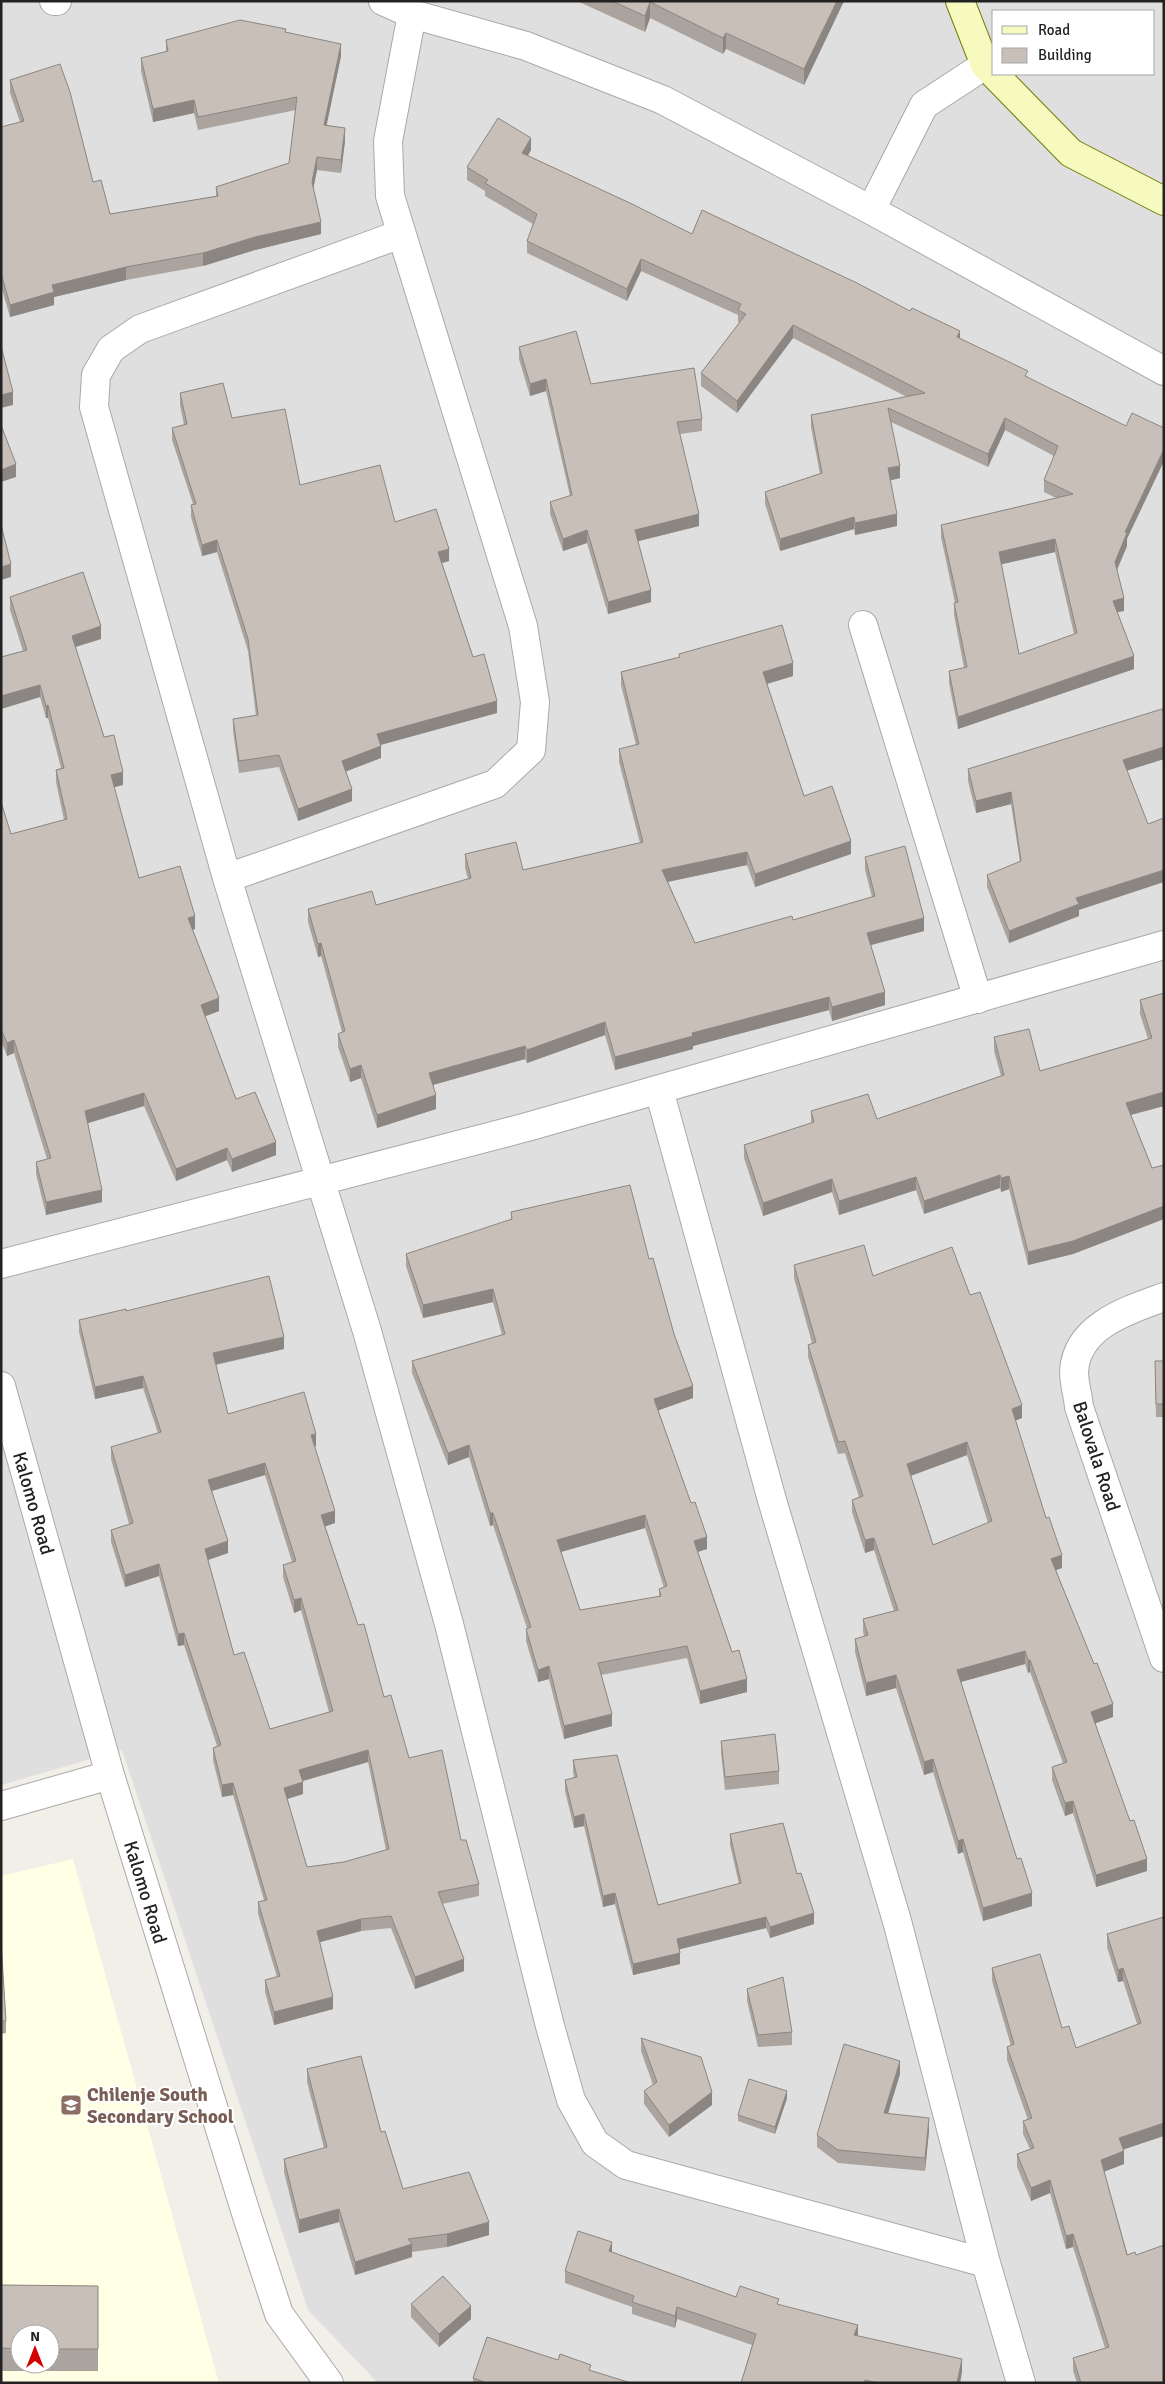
<svg xmlns="http://www.w3.org/2000/svg" width="1165" height="2384" viewBox="0 0 1165 2384" font-family="Signika,sans-serif">
<rect width="100%" height="100%" fill="#f2efe9"/>
<path fill="#e0dfdf" fill-rule="evenodd" d="M1 1H1164V2383H378L308 2310 122 1750 1 1785ZM994 11H1154V74H994Z"/>
<path fill="#ffffe5" fill-rule="evenodd" d="M73 1859 219 2383H1V1876ZM20 2334H50V2364H20Z"/>
<g fill="none" stroke-linecap="round" stroke-linejoin="round">
<g stroke="#a9a9a9" stroke-width="30">
<path id="street" d="M54 1H57
M383 1 412 14 526 46 663 100 871 210 1164 371
M871 210 924 105 985 65
M401 234 140 329 111 349 96 375 94 407 227 878 367 1331 449 1624 550 2026 571 2100 595 2143 626 2165 986 2263
M863 625 978 999
M227 878 495 784 531 750 535 702 523 626 390 196 388 141 412 14
M659 1090 772 1500 897 1921 986 2263 1021 2383
M1 1264 527 1127 1164 945
M1164 1297C1128 1310 1076 1326 1074 1372 1074 1383 1078 1395 1079 1407L1164 1658
M1 1386 110 1775 246 2213 279 2314 329 2383
M1 1806 110 1775"/>
</g>
<g stroke="#707d05" stroke-width="30">
<path id="secondary" d="M960 1 985 65 1071 153 1164 201"/>
</g>
<use href="#street" stroke="#fff" stroke-width="28"/>
<use href="#secondary" stroke="#f7fabf" stroke-width="28"/>
</g>
<path fill="#aba49e" fill-rule="evenodd" d="M577 1H844L804 85 726 49 723 54 650 18 645 32Z
M286 32 341 56 326 126 345 141 341 173 317 170 313 188 321 234 255 250 203 266 126 280 54 297V305L10 317 1 286V127L20 122 10 93V80L93 182 110 214 216 196V187L289 163 296 110 198 130 194 113 153 122 141 71V58L166 52V40Z
M531 150 528 156 692 234 960 339 1028 377 1127 539V546L1117 570 1124 611 1117 612 1134 669 958 729 949 683V671L964 668 954 615V603H955L941 537V525L1056 498 1044 492V480L1054 456 1005 430 988 467 891 422 900 478 890 480 897 526 855 535 854 529 780 551 765 504V492L820 474 811 427V415L907 397 793 338 737 413 701 386V373L739 323 738 322V315L641 271 627 301 527 253V241L533 224 485 196V191L467 180V167ZM1055 552 1074 634 1019 654 1001 564Z
M519 347 591 384 702 419V431L680 434 699 526 638 541 651 602 608 614 587 543 563 551 550 514V502L570 496 546 391 530 396 519 359Z
M180 393 232 418 300 485 395 522 449 561 442 563 473 657 497 713 381 744V758L346 771 352 801 298 821 279 767 239 773 233 731V719L256 716 248 651 217 552 202 556 191 517V505L193 504 172 440V428L184 425 180 405Z
M10 597 101 639 75 647 104 737 123 785 114 787 139 878 195 929 192 930 219 1011 205 1016 236 1099 276 1155 232 1172 227 1160 176 1181 144 1106 88 1123 102 1202 46 1215 36 1174V1162L47 1159 14 1053 7 1056 1 1041V802L11 834 64 820 56 782V770L61 768 48 718H46L40 697 1 709V657L23 651 10 610Z
M679 654 793 676 767 684 804 796 851 854 755 887 747 865 668 882 695 943 793 920 872 897 865 870V857L924 931 871 945 885 1005 832 1021 829 1010 693 1046V1049L615 1070 605 1035 527 1063 525 1059 433 1085 436 1109 377 1128 361 1078 350 1082 338 1047V1034L342 1032 321 956 318 957 308 922V909L376 905 468 879 465 868V854L523 870 640 843 619 762V749L636 745 621 685V672L679 657Z
M1164 714V759L1127 770 1079 910V916L1009 943 987 887V875L1020 862 1011 804 976 813 968 781V769Z
M1164 993V1106L1131 1115 1152 1168 1164 1165V1219L1073 1254 1028 1265 1009 1189 1001 1192 1000 1188 924 1214 916 1190 839 1215 832 1192 763 1216 744 1158V1145L811 1123V1111L877 1119 1001 1076 994 1051V1037L1040 1071 1148 1039 1140 1014V1000Z
M511 1212 649 1259 693 1398 658 1410 707 1549 698 1552 732 1652 747 1692 700 1704 687 1658 601 1675 612 1726 564 1739 549 1679 538 1682 526 1641V1629L527 1628 493 1525 490 1526 469 1457 448 1465 412 1373V1361L502 1335 493 1302 423 1318 406 1266V1254L511 1220ZM645 1528 664 1588 659 1589V1597L580 1610 561 1552Z
M794 1265 873 1276 970 1295 1022 1418 1015 1420 1046 1518 1062 1568 1056 1570 1113 1717 1095 1723 1147 1871 1096 1887 1073 1813 1065 1816 1052 1780V1767L1063 1763 1030 1672 1028 1673 1025 1664 961 1682 1032 1906 983 1921 963 1852 958 1854 933 1772 924 1775 896 1688 866 1696 855 1652V1639L864 1636 863 1632V1619L894 1611 874 1550 865 1553 852 1512V1500L859 1497 845 1453 838 1454 808 1357V1345L812 1343 794 1278ZM967 1455 988 1523 933 1545 911 1476Z
M126 1311 284 1349 216 1365 228 1414 316 1446 315 1447 335 1523 325 1526 358 1625 384 1697 409 1758 461 1840 479 1884V1896L442 1904 464 1971 415 1989 391 1928 361 1931 320 1942 333 2009 274 2025 265 1992V1980L277 1977 258 1914V1902L264 1900 233 1795 222 1797 213 1760V1748L217 1746 184 1645 178 1646 159 1576 125 1587 111 1542V1530L129 1524 111 1459V1447L158 1433 143 1388 95 1399 79 1332V1320ZM265 1475 292 1562 283 1565V1577L294 1613 301 1610 329 1712 270 1729 234 1655 208 1560 228 1553 212 1491ZM368 1762 386 1850 344 1862 307 1867 287 1799 303 1794V1781Z
M1164 1361V1417H1156L1155 1374Z
M721 1741 779 1771V1784L725 1790 721 1753Z
M573 1760 658 1905 739 1884 730 1845V1834L797 1874 814 1924 770 1938 766 1928 679 1949 680 1964 633 1975 615 1904 603 1907 584 1826 574 1828 565 1791V1780L574 1778 573 1771Z
M1164 1917 1123 2150 1124 2164 1104 2171 1164 2383H1077L1073 2371V2358L1105 2348 1073 2247 1066 2249 1050 2193 1031 2201 1017 2167V2154L1030 2149 1023 2134V2121L1028 2120 1007 2060V2047L1011 2046 992 1981V1968L1062 2028 1076 2048 1137 2024 1123 1981 1118 1982 1107 1947V1934Z
M1 1942 6 2021V2033L1 2034Z
M747 1989 792 2032V2045L758 2047 747 2001Z
M641 2038 712 2105 669 2137 644 2104V2091L653 2085 641 2051Z
M307 2069 381 2132 403 2189 489 2235 447 2247 412 2252V2257L355 2275 339 2222 299 2233 284 2172V2159L324 2148 307 2082Z
M900 2074 888 2114 929 2131 925 2171 838 2163 817 2147V2135Z
M787 2098 775 2134 738 2121V2115Z
M612 2252 736 2297 779 2305 858 2336 962 2371 960 2383H741L752 2345 677 2319 675 2328 632 2314V2307L565 2283V2271Z
M1 2285 98 2286V2371H1ZM20 2334H50V2364H20Z
M411 2304 471 2319 439 2347 411 2317Z
M591 2371 631 2383H473V2378Z"/>
<path fill="#8b8681" d="M837 1H844L804 85V69Z
M650 2V18L645 32V16Z
M726 33V49L723 54V38Z
M341 44V56L324 138V125Z
M194 100V113L153 122V109Z
M345 128V141L341 173V160Z
M531 138V150L522 165V153Z
M317 157V170L312 195V182Z
M321 222V234L255 250 203 266V253L255 237Z
M641 259V271L627 301V289Z
M126 267V280L54 297V305L10 317V305L52 285Z
M793 325V338L737 413V401Z
M960 331V343L957 337Z
M546 379V391L530 396V384Z
M13 392V405L1 408V395Z
M1005 418V430L988 467V454Z
M1164 449V461L1127 539V546L1115 574V562L1125 532Z
M16 464V477L1 482V470Z
M900 466V478L888 481V468Z
M699 514V526L635 542V530Z
M897 514V526L855 535V523Z
M854 517V529L780 551V539Z
M587 530V543L563 551V539Z
M1055 539V552L999 565V552Z
M217 540V552L202 556V545Z
M449 549V561L438 564V552Z
M11 564V577L1 580V567Z
M651 590V602L608 614V602Z
M1124 598V611L1113 613V601Z
M101 626V639L72 648V636Z
M1134 656V669L958 729V717Z
M793 663V676L763 685V672Z
M40 685V697L1 709V696Z
M497 701V713L377 746V734Z
M48 705V718H46V706Z
M381 746V758L342 773V761Z
M1164 747V759L1123 772V760Z
M123 772V785L111 788V775Z
M352 789V801L298 821V809Z
M1011 792V804L976 813V801Z
M851 841V854L755 887V874Z
M747 852V865L662 883V870Z
M1164 870V882L1079 910V916L1009 943V931L1076 898Z
M195 916V929L188 931V918Z
M924 918V931L867 946V933Z
M321 943V956L318 957V944Z
M885 992V1005L832 1021V1007Z
M829 997V1010L693 1046V1049L615 1070V1057L692 1033Z
M219 998V1011L201 1018V1005Z
M605 1022V1035L527 1063V1050Z
M14 1040V1053L7 1056V1043Z
M525 1046V1059L429 1086V1073Z
M361 1065V1078L350 1082V1069Z
M1164 1092V1106L1126 1116V1103Z
M144 1093V1106L85 1124V1111Z
M436 1095V1109L377 1128V1115Z
M276 1142V1155L232 1172V1159Z
M227 1148V1160L176 1181V1169Z
M1000 1175V1188L924 1214V1201Z
M1009 1176V1189L1001 1192V1178Z
M916 1177V1190L839 1215V1201Z
M832 1179V1192L763 1216V1203Z
M102 1190V1202L46 1215V1202Z
M1164 1206V1219L1073 1254 1028 1265V1252Z
M493 1289V1302L423 1318V1305Z
M284 1337V1349L213 1365V1353Z
M143 1376V1388L95 1399V1387Z
M693 1386V1398L654 1412V1399Z
M1022 1405V1418L1012 1422V1409Z
M316 1434V1446L311 1448V1435Z
M967 1442V1455L907 1477V1464Z
M469 1445V1457L448 1465V1453Z
M265 1463V1475L208 1492V1480Z
M335 1511V1523L321 1528V1515Z
M490 1513H493V1525L490 1526Z
M645 1515V1528L557 1553V1540Z
M707 1537V1549L694 1553V1541Z
M874 1538V1550L865 1553V1540Z
M228 1541V1553L205 1561V1549Z
M1062 1555V1568L1051 1572V1559Z
M159 1564V1576L125 1587V1575Z
M301 1598V1610L294 1613V1600Z
M184 1633V1645L178 1646V1634Z
M1025 1651V1664L957 1683V1670Z
M1028 1660H1030V1672L1028 1673Z
M549 1666V1679L538 1682V1670Z
M896 1675V1688L866 1696V1683Z
M747 1679V1692L700 1704V1691Z
M1113 1704V1717L1091 1725V1712Z
M612 1714V1726L564 1739V1726Z
M368 1750V1762L299 1782V1770Z
M933 1759V1772L924 1775V1762Z
M303 1782V1794L284 1800V1788Z
M233 1783V1795L222 1797V1785Z
M1073 1801V1813L1065 1816V1803Z
M584 1814V1826L574 1828V1817Z
M963 1839V1852L958 1854V1841Z
M1147 1859V1871L1096 1887V1875Z
M615 1893V1904L603 1907V1896Z
M1032 1893V1906L983 1921V1908Z
M814 1913V1924L770 1938V1927Z
M766 1917V1928L677 1950V1939Z
M361 1919V1931L317 1943V1931Z
M680 1953V1964L633 1975V1964Z
M464 1959V1971L415 1989V1977Z
M1123 1968V1981L1118 1982V1970Z
M333 1997V2009L274 2025V2012Z
M900 2061V2074L884 2126V2113Z
M787 2091V2098L775 2134V2127Z
M712 2092V2105L669 2137V2125Z
M929 2118V2131L925 2171V2158Z
M1164 2123V2136L1119 2151V2138Z
M1124 2151V2164L1101 2173V2160Z
M1050 2180V2193L1031 2201V2188Z
M339 2209V2222L299 2233V2220Z
M489 2222V2235L447 2247V2234Z
M1073 2234V2247L1066 2249V2236Z
M612 2242V2254L609 2251Z
M412 2244V2257L355 2275V2262Z
M471 2306V2319L439 2347V2334Z
M677 2307V2319L675 2328V2316Z
M858 2325V2337L854 2335Z
M962 2359V2371L960 2383H957Z"/>
<path fill="#c7bfb8" stroke="#8b8681" fill-rule="evenodd" d="M612 1H837L804 69 726 33 723 38 650 2 645 16Z
M240 20 286 29 285 32 341 44 324 125 345 128 341 160 317 157 312 182 321 222 255 237 203 253 126 267 52 285 54 292 10 305 1 273V127L24 121 10 80 60 64 70 92 93 182 101 180 110 214 218 196 216 187 289 163 297 97 198 117 194 100 153 109 141 58 168 51 166 40Z
M498 118 531 138 522 153 632 204 692 234 702 210 857 283 910 311 912 308 960 331 957 337 1028 371 1025 376 1126 426 1132 413 1164 428V449L1125 532 1127 533 1115 562 1124 598 1113 601 1134 656 958 717 949 671 967 667 954 603 958 602 941 525 1073 494 1044 480 1058 446 1005 418 988 454 888 408 900 466 888 468 897 514 855 523 854 517 780 539 765 492 822 473 811 415 925 393 793 325 737 401 701 373 746 314 738 310 741 304 641 259 627 289 527 241 537 214 485 183 488 180 467 167ZM1055 539 1077 633 1019 654 999 552Z
M576 331 591 384 694 368 702 419 677 422 699 514 635 530 651 590 608 602 587 530 563 539 550 502 572 495 546 379 530 384 519 347Z
M1 346 13 392 1 395Z
M223 383 232 418 285 409 300 485 380 465 395 522 436 509 449 549 438 552 473 657 484 654 497 701 377 734 381 746 342 761 352 789 298 809 279 755 239 761 233 719 258 715 248 639 217 540 202 545 191 505 196 504 172 428 187 424 180 393Z
M1 425 16 464 1 470Z
M1 525 11 564 1 567Z
M83 572 101 626 72 636 104 737 114 735 123 772 111 775 139 878 180 866 195 916 188 918 219 998 201 1005 236 1099 255 1092 276 1142 232 1159 227 1148 176 1169 144 1093 85 1111 102 1190 46 1202 36 1162 51 1158 14 1040 7 1043 1 1029V802L11 834 67 819 56 770 64 768 48 705 46 706 40 685 1 696V657L27 650 10 597Z
M782 625 793 663 763 672 804 796 832 786 851 841 755 874 747 852 662 870 695 943 792 916 793 920 875 896 865 857 905 846 924 918 867 933 885 992 832 1007 829 997 692 1033 693 1036 615 1057 605 1022 527 1050 525 1046 429 1073 436 1095 377 1115 361 1065 350 1069 338 1034 345 1031 321 943 318 944 308 909 372 891 376 905 471 878 465 854 516 842 523 870 643 842 619 749 639 744 621 672 680 657 679 654Z
M1162 709 1164 714V747L1123 760 1148 824 1164 818V870L1076 898 1079 904 1009 931 987 875 1021 861 1011 792 976 801 968 769Z
M1164 993V1092L1126 1103 1152 1168 1164 1165V1206L1073 1241 1028 1252 1009 1176 1001 1178 1000 1175 924 1201 916 1177 839 1201 832 1179 763 1203 744 1145 814 1122 811 1111 868 1094 877 1119 1004 1075 994 1037 1029 1029 1040 1071 1152 1038 1140 1000Z
M630 1185 649 1259 653 1258 674 1334 693 1386 654 1399 691 1503 695 1502 707 1537 694 1541 732 1652 739 1650 747 1679 700 1691 687 1646 598 1663 612 1714 564 1726 549 1666 538 1670 526 1629 531 1627 493 1513H490L469 1445 448 1453 412 1361 505 1334 493 1289 423 1305 406 1254 512 1219 511 1212ZM645 1515 667 1586 659 1589 661 1596 580 1610 557 1540Z
M864 1245 873 1276 952 1247 970 1295 980 1292 1022 1405 1012 1409 1046 1518 1049 1517 1062 1555 1051 1559 1094 1664 1097 1663 1113 1704 1091 1712 1130 1821 1134 1820 1147 1859 1096 1875 1073 1801 1065 1803 1052 1767 1067 1762 1030 1660H1028L1025 1651 957 1670 1017 1859 1021 1858 1032 1893 983 1908 963 1839 958 1841 933 1759 924 1762 896 1675 866 1683 855 1639 868 1635 863 1619 898 1610 874 1538 865 1540 852 1500 863 1496 845 1441 838 1442 808 1345 816 1342 794 1265ZM967 1442 992 1521 933 1545 907 1464Z
M269 1276 284 1337 213 1353 228 1414 304 1392 316 1434 311 1435 335 1511 321 1515 358 1625 364 1624 384 1697 391 1695 409 1758 442 1750 461 1840H466L479 1884 438 1892 464 1959 415 1977 391 1916 361 1919 317 1931 333 1997 274 2012 265 1980 280 1976 258 1902 267 1900 233 1783 222 1785 213 1748 221 1745 184 1633 178 1634 159 1564 125 1575 111 1530 133 1523 111 1447 161 1432 143 1376 95 1387 79 1320 126 1309V1311ZM265 1463 296 1561 283 1565 294 1600 301 1598 333 1711 270 1729 244 1652 234 1655 205 1549 228 1541 208 1480ZM368 1750 389 1849 344 1862 307 1867 284 1788 303 1782 299 1770Z
M1155 1361H1164V1404H1156Z
M775 1734 779 1771 725 1777 721 1741Z
M617 1755 658 1905 741 1883 730 1834 783 1823 797 1874 801 1873 814 1913 770 1927 766 1917 677 1939 680 1953 633 1964 615 1893 603 1896 584 1814 574 1817 565 1780 577 1777 573 1760Z
M1164 1917V2123L1119 2138 1124 2151 1101 2160 1127 2255 1135 2252 1136 2255 1164 2245V2383H1081L1073 2358 1109 2347 1073 2234 1066 2236 1050 2180 1031 2188 1017 2154 1034 2148 1023 2121 1032 2118 1007 2047 1014 2044 992 1968 1040 1954 1062 2028 1069 2026 1076 2048 1141 2023 1123 1968 1118 1970 1107 1934Z
M1 1942 6 2021H1Z
M783 1977 792 2032 758 2035 747 1989Z
M641 2038 701 2057 712 2092 669 2125 644 2091 657 2082Z
M844 2044 900 2061 884 2113 929 2118 925 2158 838 2150 817 2135Z
M361 2056 381 2132 385 2131 403 2189 469 2172 489 2222 447 2234 408 2239 412 2244 355 2262 339 2209 299 2220 284 2159 327 2147 307 2069Z
M749 2079 787 2091 775 2127 738 2115Z
M578 2231 612 2242 609 2251 736 2297 740 2286 779 2299 777 2304 858 2325 854 2335 962 2359 957 2383H878L865 2380 864 2383H741L756 2334 677 2307 675 2316 632 2302 634 2296 565 2271Z
M443 2276 471 2306 439 2334 411 2304Z
M1 2285 98 2286V2349H50V2334H20V2349L1 2348Z
M487 2337 558 2360 560 2354 591 2365 589 2370 631 2383H487L473 2378Z"/>
<defs>
<g id="school-square" transform="scale(1.125)"><rect x="-9" y="-9" width="18" height="18" rx="4" fill="#8d6e63" stroke="#fff"/><path d="M0-5L7-2L0 1L-7-2ZM-4 1L0 2.5L4 1V4Q0 6-4 4Z" fill="#fff"/></g>
</defs>
<g fill-rule="evenodd">
<use href="#school-square" x="71" y="2105"/>
</g>
<g text-anchor="middle" stroke-width="4" stroke-linejoin="round" paint-order="stroke">
<g font-size="19" fill="#222" stroke="#fff">
<text transform="translate(1097 1456) rotate(72)" y="7">Balovala Road</text>
<text transform="translate(34 1503) rotate(74)" y="7">Kalomo Road</text>
<text transform="translate(146 1892) rotate(73)" y="7">Kalomo Road</text>
</g>
<g font-size="19" font-weight="bold" fill="#785e54" stroke="#fff" text-anchor="start">
<text x="87" y="2101">Chilenje South<tspan x="87" dy="22">Secondary School</tspan></text>
</g>
</g>
<rect width="1165" height="2384" fill="none" stroke="#222222" stroke-width="5"/>
<rect x="992" y="10" width="162" height="65" fill="#ffffff" stroke="#a7a7a7"/>
<rect x="1002" y="26" width="25" height="8" fill="#f7fabf" stroke="#a7a7a7"/>
<text x="1038" y="35" font-size="15" fill="#222222">Road</text>
<rect x="1002" y="48" width="25" height="15" fill="#c7bfb8" stroke="#a7a7a7"/>
<text x="1038" y="60" font-size="15" fill="#222222">Building</text>
<g transform="translate(35 2349)"><circle r="24" fill="#ffffff" stroke="#a7a7a7"/>
<path d="M0-4L9 19L0 12L-9 19Z" fill="#d40000"/>
<text y="-8" font-size="14" font-weight="bold" text-anchor="middle" fill="#222222">N</text>
</g>
</svg>
